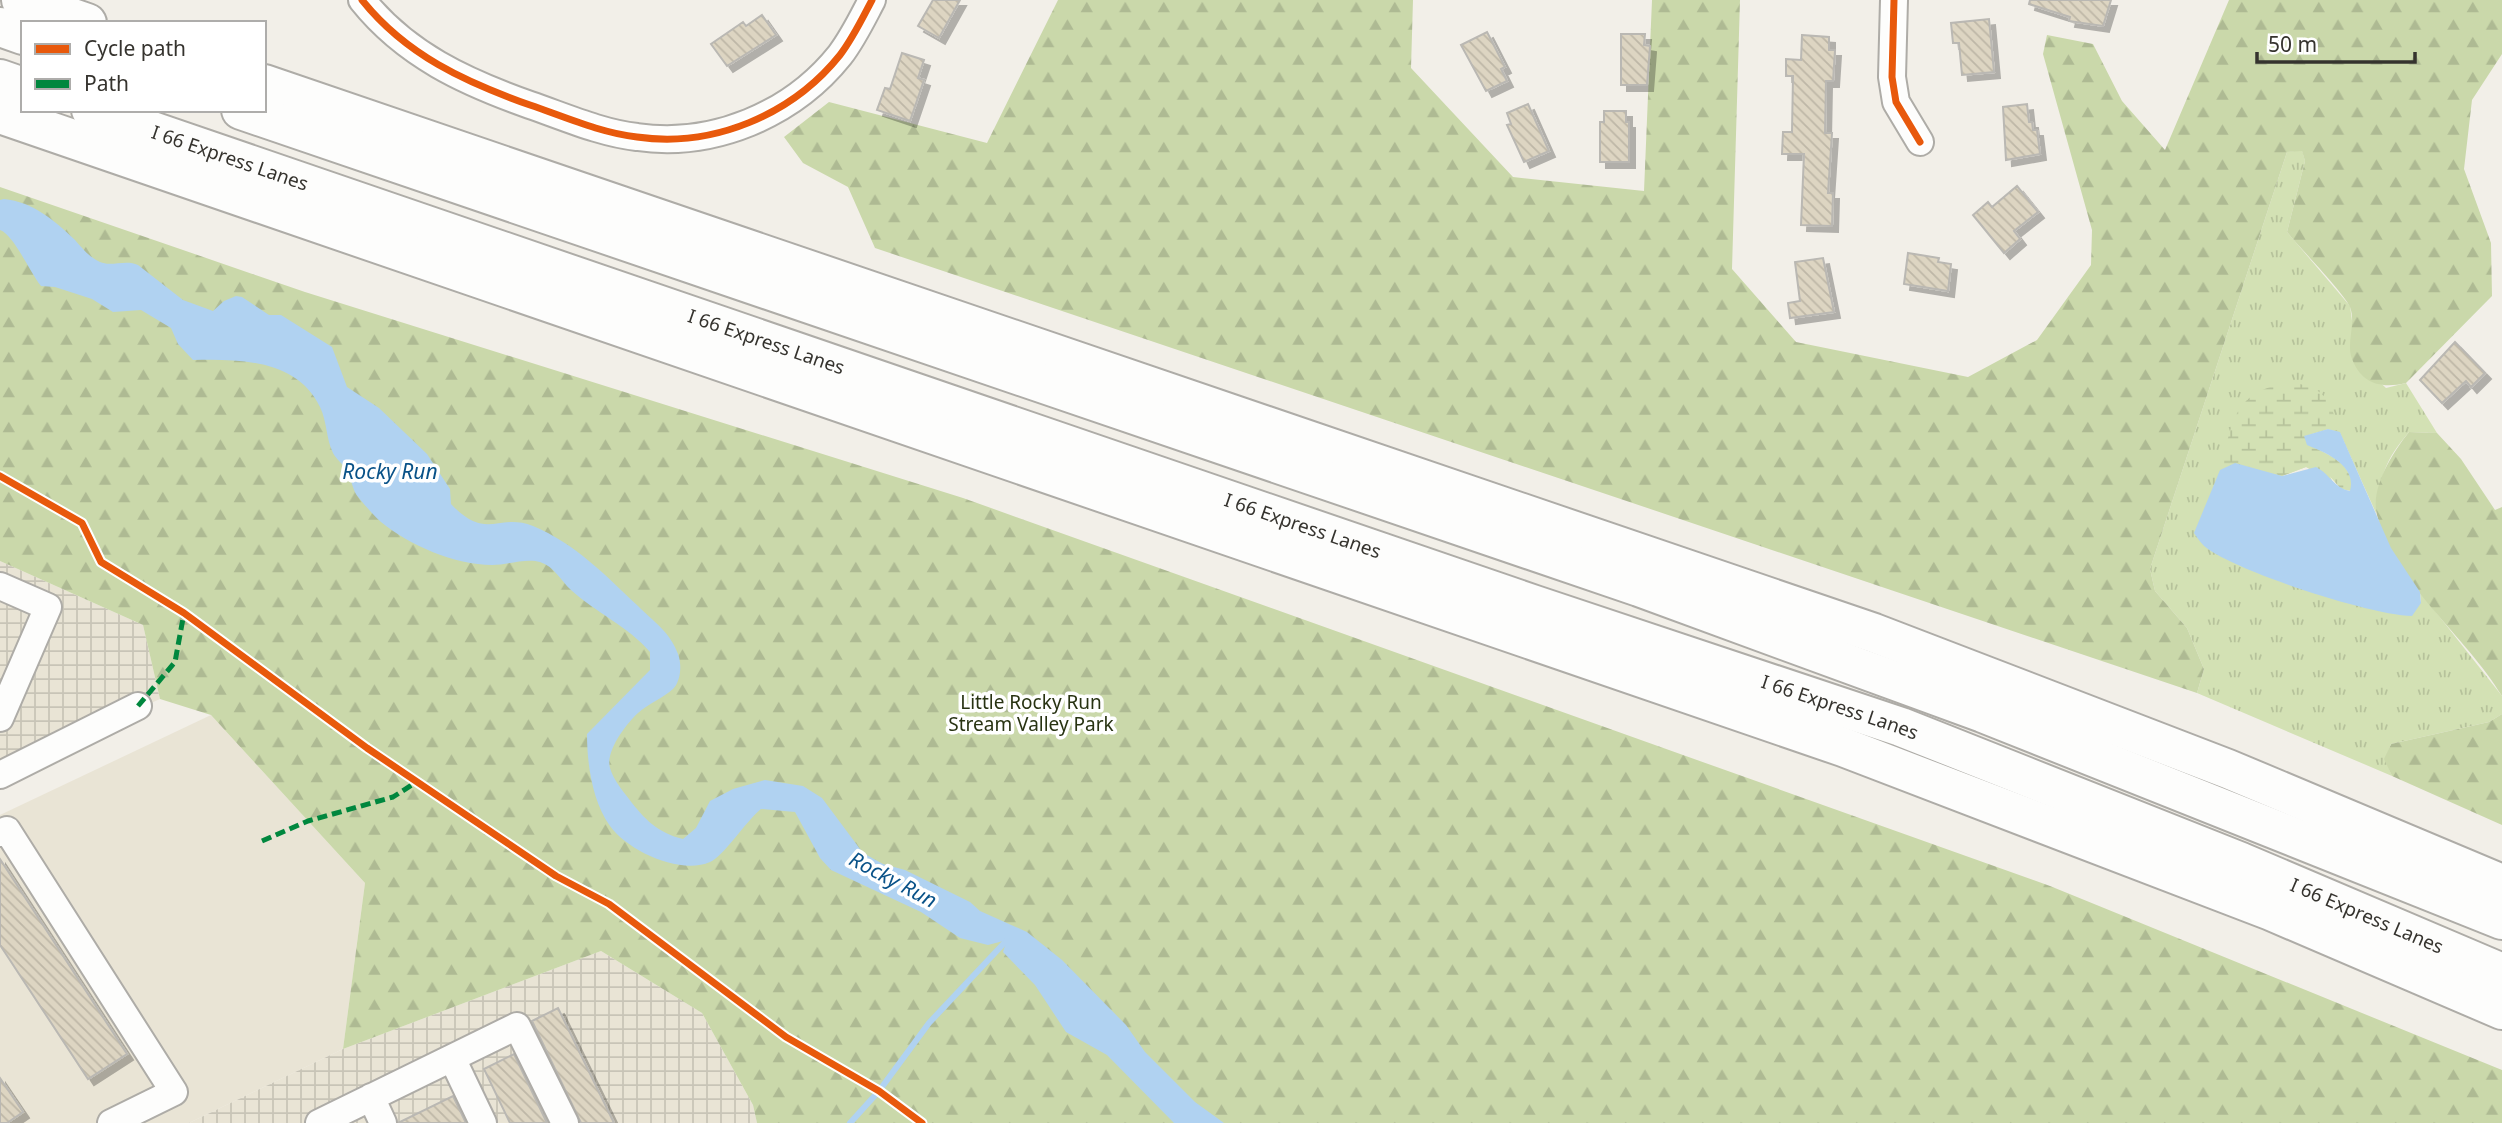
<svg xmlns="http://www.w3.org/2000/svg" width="2502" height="1123" viewBox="0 0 2502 1123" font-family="'Noto Sans',sans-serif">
<defs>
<pattern id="industrial-grid" width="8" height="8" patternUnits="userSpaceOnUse" patternTransform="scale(1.75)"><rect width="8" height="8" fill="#e9e4d5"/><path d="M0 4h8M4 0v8" fill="none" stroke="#c8c4b7"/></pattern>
<pattern id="grass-tufts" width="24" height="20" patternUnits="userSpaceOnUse" patternTransform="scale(1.75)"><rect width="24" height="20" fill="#d3e1b4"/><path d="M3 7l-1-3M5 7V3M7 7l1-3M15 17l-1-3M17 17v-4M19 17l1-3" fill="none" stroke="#b6c29b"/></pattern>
<pattern id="forest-firs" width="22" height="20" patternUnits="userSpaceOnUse" patternTransform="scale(1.75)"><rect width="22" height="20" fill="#cad8aa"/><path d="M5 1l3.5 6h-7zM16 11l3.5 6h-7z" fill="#aeba93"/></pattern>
<pattern id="wetland-marsh" width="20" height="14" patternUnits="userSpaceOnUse" patternTransform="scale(1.75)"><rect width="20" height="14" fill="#d3e1b4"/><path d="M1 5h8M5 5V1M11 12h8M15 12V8" fill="none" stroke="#b6c29b"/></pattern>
<pattern id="building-back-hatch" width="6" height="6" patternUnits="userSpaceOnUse" patternTransform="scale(1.75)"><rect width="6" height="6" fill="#ddd5c2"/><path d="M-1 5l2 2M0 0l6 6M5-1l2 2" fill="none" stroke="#beb7a7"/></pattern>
<filter id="shadow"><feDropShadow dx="6" dy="6" stdDeviation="0" flood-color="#0004"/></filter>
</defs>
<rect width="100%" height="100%" fill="#f2efe8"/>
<path fill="#e9e4d5" d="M211 715 365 883 343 1049 189 1123H0V815Z"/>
<path fill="url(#industrial-grid)" d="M0 561 143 625 160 699 0 770Z
M601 951 702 1013 753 1105 757 1123H189L343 1049Z"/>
<path fill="url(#grass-tufts)" d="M2302 150 2305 161 2287 232 2350 306 2353 328 2351 355 2386 388 2406 383 2437 433 2409 432C2383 463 2382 474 2376 513L2340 433 2328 429 2305 436 2319 449 2333 483 2306 467 2282 476 2421 603 2420 592 2502 696V714L2489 722 2391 744 2385 759 2392 776 2197 693 2204 669 2187 628 2155 591 2150 569 2287 152Z"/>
<path fill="url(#forest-firs)" d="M1058 0H1413L1411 68 1513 177 1644 191 1652 0H1740L1732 269 1796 342 1968 377 2037 340 2091 265 2092 230 2043 54 2047 35 2093 44 2122 101 2165 150 2229 0H2502V54L2472 100 2464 169 2491 243 2492 296 2406 383C2381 389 2360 384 2351 356 2347 341 2356 323 2350 307 2344 293 2299 247 2287 232L2305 161 2302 151 2287 152 2150 569 2155 591 2187 628 2204 669 2197 693 875 248 848 187 803 163 784 137 829 102 987 143Z
M0 187 305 292 963 498 2050 886 2502 1070V1123H757L753 1105 702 1013 601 951 343 1049 365 883 211 715 160 699 143 625 0 561Z
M2409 432 2437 433 2461 459 2495 510 2502 507V696C2466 636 2395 584 2377 515 2370 488 2393 452 2409 432Z
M2502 714V825L2392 776 2384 759 2391 744 2489 722Z"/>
<path fill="url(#wetland-marsh)" d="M2288 382C2326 387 2329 399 2340 432L2328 429 2305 436 2307 445C2328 453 2357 466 2351 491L2341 489 2326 472 2306 467 2282 476 2236 463 2220 470C2234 420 2231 394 2288 382Z"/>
<path fill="#b0d2f1" d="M4 199C33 202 54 220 75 240 83 249 89 257 100 262 111 267 126 259 138 265L183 300 213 311 224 301 236 296 242 297 269 315H281L332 347 347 387 379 408 427 454 450 489 451 504C487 542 498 512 533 526 576 544 605 575 638 606 654 622 670 632 678 654 682 664 681 681 673 689 663 698 648 704 638 713 627 723 605 751 610 768 613 779 622 790 629 799 644 819 658 833 683 839L696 828 710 801 733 789 765 780 803 786 822 798 863 853 883 864 905 870 970 902 980 911 1027 932 1062 960 1126 1025 1145 1052 1195 1102 1224 1123H1174L1107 1055 1066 1032 1035 985 1003 952 1007 940 988 945 960 938 921 912 831 870 820 858 795 812 761 809C746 821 723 857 710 862 680 875 628 851 610 826 592 801 587 763 587 734L650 670V652C629 627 595 612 571 590 560 580 555 567 540 562 526 558 507 565 492 565 455 565 409 545 381 522 376 518 359 499 356 494 352 487 351 477 346 470 343 464 336 459 333 453 326 439 327 421 320 407 297 359 239 359 193 360L178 344 171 328 141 310 113 312 92 299 55 287 41 286C29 271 14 235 0 230V200Z
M2328 429 2340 432 2391 548 2420 592 2421 603 2412 616C2370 615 2242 573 2208 549 2202 545 2198 539 2194 533L2220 470 2235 463 2282 476 2316 467C2330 474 2334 488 2350 491 2357 466 2327 453 2307 445L2304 436Z"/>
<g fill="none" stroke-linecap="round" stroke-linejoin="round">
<path stroke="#b0d2f1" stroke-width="6" d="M850 1123 879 1091 929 1023 1007 940"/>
</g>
<path fill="url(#building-back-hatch)" stroke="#bab8b3" stroke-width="2" filter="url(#shadow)" d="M933 0H960L939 38 918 26Z
M2030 0H2111L2103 26 2069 21 2070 17 2029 4Z
M762 15 776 35 727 66 711 44 743 22 746 26Z
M1989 19 1994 72 1962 75 1959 43H1953L1951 23Z
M1487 32 1505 67 1501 69 1507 81 1486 91 1461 45Z
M1621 34H1645L1644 45 1650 46 1647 85H1621Z
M1802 35 1829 37V50H1835L1833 81H1826L1825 133H1832L1828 193H1833L1832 226 1801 225 1804 154H1782L1783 132H1792L1793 76H1786V59L1801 60Z
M902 53 924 60 918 78 924 80 910 121 877 110 885 88 890 89Z
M1528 104 1549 151 1524 162 1507 125 1511 124 1507 113Z
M2027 104 2029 122H2032L2033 130H2037L2040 154 2006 160 2003 107Z
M1604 111H1626V122H1629V162H1600V122H1604Z
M2017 186 2038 212 2014 231 2020 239 2004 253 1973 215 1988 202 1992 207Z
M1908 253 1939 258 1938 262 1951 264 1948 291 1904 284Z
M1823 258 1834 312 1790 318 1788 303 1800 301 1795 262Z
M2455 342 2485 373 2471 387 2466 381 2442 403 2420 380Z
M0 859 127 1054 88 1079 0 945Z
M558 1008 614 1123H581L532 1021Z
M514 1054 547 1123H510L484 1069Z
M0 1078 23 1112 7 1123H0Z
M453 1096 466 1123H398Z"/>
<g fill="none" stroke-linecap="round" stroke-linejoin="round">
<g stroke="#aeaca7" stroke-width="30">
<path id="minor" d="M362 0C406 55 465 82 530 105 565 117 601 133 637 137 713 148 792 115 840 55 853 38 862 19 872 0
M1894 0 1892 77 1896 102 1920 142
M0 586 48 607 0 718
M0 775 138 706
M0 833 7 830 174 1092 111 1123
M452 1058 483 1123
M371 1097 383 1123
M319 1123 517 1026 565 1123"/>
</g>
<g stroke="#aeaca7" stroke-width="42">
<g id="highway">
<path d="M21 0 87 23"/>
<path d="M0 27 23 35"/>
<path d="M0 79 23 87"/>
<path d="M264 84 1874 633 2228 769 2502 884"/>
<path id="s1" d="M91 110 1535 605 1901 727 2241 862 2502 973"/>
<path d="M241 110 1639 587 1983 713 2502 920"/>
<path d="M0 114 1843 747 2271 911 2502 1010"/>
</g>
</g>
<path stroke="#d8d7d5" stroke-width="3.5" stroke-dasharray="2 5" stroke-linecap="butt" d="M879 1091 922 1123"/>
<use href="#minor" stroke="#fdfdfc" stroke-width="26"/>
<use href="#highway" stroke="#fdfdfc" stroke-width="38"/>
<path stroke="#00873e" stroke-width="5" stroke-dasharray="10 5" stroke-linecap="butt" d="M138 706 175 662 184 613
M262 841 308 821 393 797 418 781"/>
<g stroke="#fff" stroke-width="11">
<path id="cycleway" d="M362 0C406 55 465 82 530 105 565 117 601 133 637 137 713 148 792 115 840 55 853 38 862 19 872 0
M1894 0 1892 77 1896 102 1920 142
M0 476 82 523 101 562 184 613 367 748 556 876 609 904 786 1037 879 1091 922 1123"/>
</g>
<use href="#cycleway" stroke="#e8590c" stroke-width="7"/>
</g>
<g text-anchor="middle" stroke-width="7" stroke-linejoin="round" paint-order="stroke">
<g font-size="19" fill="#35332e" stroke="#fff">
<text dy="7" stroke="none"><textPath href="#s1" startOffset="147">I 66 Express Lanes</textPath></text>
<text dy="7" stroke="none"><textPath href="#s1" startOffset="714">I 66 Express Lanes</textPath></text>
<text dy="7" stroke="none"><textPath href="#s1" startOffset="1281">I 66 Express Lanes</textPath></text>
<text dy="7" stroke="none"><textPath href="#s1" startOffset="1848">I 66 Express Lanes</textPath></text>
<text dy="7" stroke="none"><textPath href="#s1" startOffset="2415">I 66 Express Lanes</textPath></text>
</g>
<g font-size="19" fill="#283312" stroke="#fff">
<text x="1031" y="709">Little Rocky Run<tspan x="1031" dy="22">Stream Valley Park</tspan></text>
</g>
<g font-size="21" font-style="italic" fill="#095288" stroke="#fff">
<text x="390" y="479">Rocky Run</text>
<text transform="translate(893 880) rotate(28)" y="7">Rocky Run</text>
</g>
</g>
<rect x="21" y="21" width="245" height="91" fill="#ffffff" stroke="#aeadab" stroke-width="2"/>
<rect x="35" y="44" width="35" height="10" fill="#e8590c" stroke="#aeadab" stroke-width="2"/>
<text x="84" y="56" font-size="21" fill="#35332e">Cycle path</text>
<rect x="35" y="79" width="35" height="10" fill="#00873e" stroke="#aeadab" stroke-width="2"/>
<text x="84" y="91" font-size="21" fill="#35332e">Path</text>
<path d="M2257 52v10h158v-10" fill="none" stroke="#35332e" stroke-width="3.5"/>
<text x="2268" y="52" font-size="21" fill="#35332e" stroke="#ffffff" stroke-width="5" paint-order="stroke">50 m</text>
</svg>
